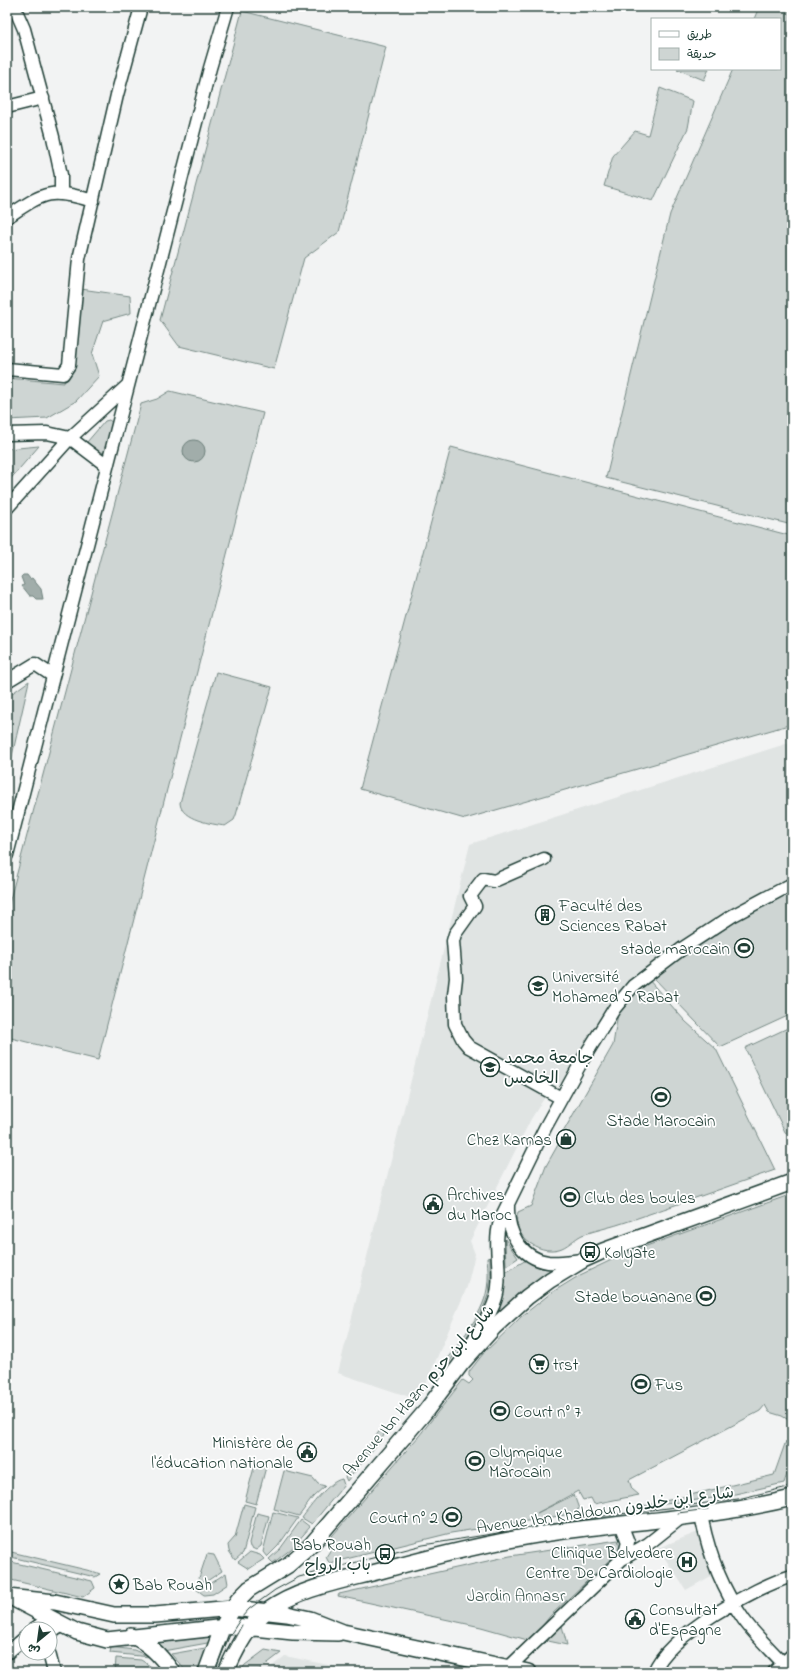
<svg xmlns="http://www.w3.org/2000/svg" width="799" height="1679" viewBox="0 0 799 1679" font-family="'Indie Flower','Playpen Sans Arabic',sans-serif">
<rect width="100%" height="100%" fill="#f2f3f3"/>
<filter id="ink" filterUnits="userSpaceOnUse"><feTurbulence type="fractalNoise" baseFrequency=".025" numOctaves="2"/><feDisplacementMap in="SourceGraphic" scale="8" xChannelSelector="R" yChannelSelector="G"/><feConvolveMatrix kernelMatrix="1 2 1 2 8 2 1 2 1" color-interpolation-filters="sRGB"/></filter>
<g filter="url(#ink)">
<path fill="#e0e4e3" d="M792 742V879L776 886 697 931 611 1004 562 1084 555 1081 531 1119 470 1241 475 1254 467 1287 419 1400 338 1373 470 844Z
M698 1532 711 1576 686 1590 658 1548Z
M285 1656 362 1672H265Z"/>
<path fill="#ced5d3" stroke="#768984" d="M759 7H792V525L606 478 670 214 733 69H780V19H754Z
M242 11 386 47 339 232 304 258 274 369 179 346 160 320Z
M677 69H709L704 80Z
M660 88 693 101 688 128 653 201 604 186 613 156 635 131 648 135Z
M81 289 130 296 131 313 103 321 92 354 99 376 76 401 47 418 7 420V378L64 383Z
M170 391 263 413 98 1060 7 1037V911L141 404 157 399Z
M109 420 113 423 105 452 101 453 88 447 87 442 105 421Z
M39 446 7 483V449Z
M451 447 792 536V724L465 819 360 789Z
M216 672 272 687 236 815 234 820 225 826C212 824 181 820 180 803Z
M29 681 7 778V697Z
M792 889V1014L720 1047 653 977 741 918Z
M648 979 685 1021 716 1049 775 1170C726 1187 676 1205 626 1222 612 1227 596 1230 582 1235 574 1239 567 1247 559 1249 538 1255 510 1235 518 1212L531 1206 546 1166 559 1143 571 1146 558 1141 613 1045 618 1013Z
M792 1026V1131L786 1134 745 1048Z
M792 1194V1394L789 1397 792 1404V1422L782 1416 769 1412 765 1405 760 1411 629 1480 632 1489 639 1495 594 1504 591 1498 583 1500 578 1491 537 1513 574 1495 579 1509 577 1510 578 1513 451 1533 330 1563 328 1561 326 1557 331 1549 326 1543 419 1436 463 1380 469 1384 473 1380 469 1376V1372L483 1354 522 1316 551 1293 580 1275 624 1254Z
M505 1239 518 1258 506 1266Z
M490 1257C490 1269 491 1280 489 1291 483 1317 460 1347 445 1368L441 1366C457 1346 483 1315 487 1289 489 1279 488 1268 487 1258Z
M528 1259 556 1267 502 1311 496 1306 502 1274Z
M381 1429 385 1431 383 1437 347 1481 345 1477Z
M786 1441C796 1460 790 1464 784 1483L722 1497 640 1507 774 1475Z
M255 1464 266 1467 256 1504 245 1501Z
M284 1471 313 1478 318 1484 325 1486 313 1497 299 1516 274 1509Z
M342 1479 344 1485 312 1524 302 1518C310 1507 329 1481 342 1479Z
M244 1504 255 1507 243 1553 235 1560 229 1551 228 1545 235 1537Z
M273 1512 298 1518 278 1546 267 1557 263 1552Z
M257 1513 269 1516 261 1546 256 1550 250 1547 249 1543Z
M301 1520 310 1527 291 1549 273 1563 269 1559 280 1549Z
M618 1540 621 1549 550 1616 531 1641 481 1627 338 1596 339 1594 510 1556Z
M7 1551 95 1572 100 1574 95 1577 7 1556Z
M250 1552 260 1555 264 1559 249 1569 238 1562Z
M207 1554 214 1555 222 1571 207 1581 197 1584Z
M7 1561 92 1581 95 1588 83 1597 7 1579Z
M226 1573 228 1584 213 1594 204 1595 196 1589 206 1586Z
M562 1626 567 1645 548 1641V1639Z
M210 1637 213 1642 163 1651 155 1643Z
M111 1647 134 1650 150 1657 110 1653Z
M211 1647 201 1672H187L171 1654Z
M265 1650 281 1653 256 1672H240L245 1665Z
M116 1658 141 1660 159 1672H115Z"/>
<path fill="#a1adaa" stroke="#6d807b" d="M183 451a11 11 0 1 1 22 0a11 11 0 1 1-22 0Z
M23 575H27L30 579 32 578 41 589 43 599H36L33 596H30L22 586 24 585 21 577Z"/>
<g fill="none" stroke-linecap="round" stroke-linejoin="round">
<g stroke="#1f3d34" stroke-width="15">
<path id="minor" d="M7 8 17 13 24 29 53 137 61 175V193
M7 107 43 98
M7 217C44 193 49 187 93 201
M7 369 63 374 69 365 79 259 117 95 141 7
M7 434 47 433 70 438 107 466
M7 508 70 438 128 385
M7 681 35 664 53 676
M7 855 210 68 228 7
M544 859 494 881 483 879 470 896 475 906 455 934 453 941 456 978 454 995 455 1024 463 1040 469 1047 561 1098
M508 1206C507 1231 520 1258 548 1262 559 1263 571 1261 583 1260
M467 1351C478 1331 496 1310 498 1287 501 1262 492 1240 502 1216L545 1128 583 1059 614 1009 633 986 683 948 732 916 792 884
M701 1515C708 1551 722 1589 744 1620 755 1635 770 1649 783 1663
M622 1559 648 1544 682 1517
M34 1629 50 1618
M50 1633 63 1625
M7 1653 26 1637
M49 1653 54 1672
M504 1672 624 1557 628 1542 621 1524
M654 1672C668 1635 755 1587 792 1576
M774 1672 792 1655"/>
</g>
<g stroke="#1f3d34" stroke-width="18">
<path id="major" d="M7 1597 55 1602 114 1615H155L233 1608 287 1614 310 1619 343 1632 528 1672
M16 1600 77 1632 107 1640 235 1626 293 1632 338 1633
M131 1636C148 1642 162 1657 172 1672
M206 1672 223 1626 238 1600 249 1589 288 1565 311 1545 425 1412 461 1364 494 1327 527 1297 550 1280 583 1260 603 1251 792 1182
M226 1672C235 1651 248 1624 267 1611 299 1588 342 1581 380 1571 438 1555 497 1540 557 1532 635 1521 715 1517 792 1498"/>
</g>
<use href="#minor" stroke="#fff" stroke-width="12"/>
<use href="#major" stroke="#fff" stroke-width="15"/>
<path stroke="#1f3d34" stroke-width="1" d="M678 1513 708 1509
M229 1649 242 1625
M214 1672 230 1635 241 1618 249 1609 275 1590 299 1577 423 1545 604 1516 738 1499 792 1486"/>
</g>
</g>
<defs>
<g id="building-ring" transform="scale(1)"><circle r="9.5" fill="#fff" stroke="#1f3d34" stroke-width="1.5"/><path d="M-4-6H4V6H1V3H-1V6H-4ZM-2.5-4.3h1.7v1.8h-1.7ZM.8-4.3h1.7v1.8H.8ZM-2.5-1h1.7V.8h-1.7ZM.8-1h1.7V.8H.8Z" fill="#1f3d34"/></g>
<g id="stadium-ring" transform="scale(1)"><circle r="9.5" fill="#fff" stroke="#1f3d34" stroke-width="1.5"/><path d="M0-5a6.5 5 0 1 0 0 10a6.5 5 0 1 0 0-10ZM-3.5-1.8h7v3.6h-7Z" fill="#1f3d34"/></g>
<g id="university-ring" transform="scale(1)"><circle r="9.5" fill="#fff" stroke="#1f3d34" stroke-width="1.5"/><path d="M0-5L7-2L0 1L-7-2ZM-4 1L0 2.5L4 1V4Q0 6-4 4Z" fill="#1f3d34"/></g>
<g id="shop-ring" transform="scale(1)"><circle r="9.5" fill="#fff" stroke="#1f3d34" stroke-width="1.5"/><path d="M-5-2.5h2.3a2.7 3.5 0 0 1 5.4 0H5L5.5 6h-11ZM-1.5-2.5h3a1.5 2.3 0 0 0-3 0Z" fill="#1f3d34"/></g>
<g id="civic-ring" transform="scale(1)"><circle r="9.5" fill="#fff" stroke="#1f3d34" stroke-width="1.5"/><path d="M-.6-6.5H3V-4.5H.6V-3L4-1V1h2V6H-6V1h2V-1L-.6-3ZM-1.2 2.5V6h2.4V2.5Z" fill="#1f3d34"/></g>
<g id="bus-ring" transform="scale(1)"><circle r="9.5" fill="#fff" stroke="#1f3d34" stroke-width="1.5"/><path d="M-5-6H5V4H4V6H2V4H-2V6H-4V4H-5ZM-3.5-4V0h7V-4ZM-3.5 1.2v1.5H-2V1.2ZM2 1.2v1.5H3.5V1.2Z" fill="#1f3d34"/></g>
<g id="supermarket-ring" transform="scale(1)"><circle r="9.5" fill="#fff" stroke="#1f3d34" stroke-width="1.5"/><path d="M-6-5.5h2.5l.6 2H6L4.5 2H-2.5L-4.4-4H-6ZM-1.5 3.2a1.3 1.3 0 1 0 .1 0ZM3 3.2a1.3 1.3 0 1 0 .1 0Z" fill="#1f3d34"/></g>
<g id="hospital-ring" transform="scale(1)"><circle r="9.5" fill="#fff" stroke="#1f3d34" stroke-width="1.5"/><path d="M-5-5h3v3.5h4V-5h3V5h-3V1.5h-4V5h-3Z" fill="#1f3d34"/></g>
<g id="sight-ring" transform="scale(1)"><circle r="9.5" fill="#fff" stroke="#1f3d34" stroke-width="1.5"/><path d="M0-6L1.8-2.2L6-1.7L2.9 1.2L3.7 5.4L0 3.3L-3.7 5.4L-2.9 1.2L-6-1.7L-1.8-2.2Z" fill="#1f3d34"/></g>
</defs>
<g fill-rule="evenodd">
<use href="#building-ring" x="545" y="915"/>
<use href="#stadium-ring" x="744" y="948"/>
<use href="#university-ring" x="538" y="986"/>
<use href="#university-ring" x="490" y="1067"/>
<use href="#stadium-ring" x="661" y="1097"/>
<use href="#shop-ring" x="566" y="1139"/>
<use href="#stadium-ring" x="570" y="1197"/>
<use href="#civic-ring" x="433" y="1204"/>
<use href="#bus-ring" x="590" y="1252"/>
<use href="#stadium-ring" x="706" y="1296"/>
<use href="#supermarket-ring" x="539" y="1364"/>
<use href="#stadium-ring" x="641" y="1384"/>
<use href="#stadium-ring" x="500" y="1411"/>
<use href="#civic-ring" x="307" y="1452"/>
<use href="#stadium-ring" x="475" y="1461"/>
<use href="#stadium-ring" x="452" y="1517"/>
<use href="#bus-ring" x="385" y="1554"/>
<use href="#hospital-ring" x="687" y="1562"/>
<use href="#sight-ring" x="119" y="1584"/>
<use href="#civic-ring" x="635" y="1619"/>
</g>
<g text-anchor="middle" stroke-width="3.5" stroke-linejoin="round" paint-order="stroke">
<g font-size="17" fill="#1f3d34" stroke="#fff" text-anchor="start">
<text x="559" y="911">Faculté des<tspan x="559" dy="20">Sciences Rabat</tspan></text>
<text x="730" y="954" text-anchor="end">stade marocain</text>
<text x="552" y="982">Université<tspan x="552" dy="20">Mohamed 5 Rabat</tspan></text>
<text x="504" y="1063">جامعة محمد<tspan x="504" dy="20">الخامس</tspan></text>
<text x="661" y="1126" text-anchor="middle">Stade Marocain</text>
<text x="552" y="1145" text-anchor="end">Chez Karnas</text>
<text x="447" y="1200">Archives<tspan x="447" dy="20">du Maroc</tspan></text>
<text x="584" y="1203">Club des boules</text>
<text x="604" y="1258">Kolyate</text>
<text x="692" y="1302" text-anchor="end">Stade bouanane</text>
<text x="553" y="1370">trst</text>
<text x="655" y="1390">Fus</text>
<text x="514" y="1417">Court n° 7</text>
<text x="293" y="1448" text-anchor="end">Ministère de<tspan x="293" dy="20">l'éducation nationale</tspan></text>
<text x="489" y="1457">Olympique<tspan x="489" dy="20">Marocain</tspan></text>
<text x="438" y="1523" text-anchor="end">Court n° 2</text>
<text x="371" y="1550" text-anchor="end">Bab Rouah<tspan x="371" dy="20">باب الرواح</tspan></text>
<text x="673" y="1558" text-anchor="end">Clinique Belvedere<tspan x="673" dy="20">Centre De Cardiologie</tspan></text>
<text x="133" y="1590">Bab Rouah</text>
<text x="649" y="1615">Consultat<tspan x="649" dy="20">d'Espagne</tspan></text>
</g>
<g font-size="17" fill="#1f3d34" stroke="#fff">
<text transform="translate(418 1390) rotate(-49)" y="6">Avenue Ibn Hazm شارع ابن حزم</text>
<text transform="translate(605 1509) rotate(-8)" y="6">Avenue Ibn Khaldoun شارع ابن خلدون</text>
</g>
<g font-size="17" fill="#425b54" stroke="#fff">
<text x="516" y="1601">Jardin Annasr</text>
</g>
</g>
<rect width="799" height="1679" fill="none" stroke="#fff" stroke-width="24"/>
<rect x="12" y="12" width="775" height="1655" fill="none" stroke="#1f3d34" stroke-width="1.5" filter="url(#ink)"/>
<rect x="651" y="18" width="130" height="52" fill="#ffffff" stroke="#a5b1ae"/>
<rect x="659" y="31" width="20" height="6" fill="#ffffff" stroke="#a5b1ae"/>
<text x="687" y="38" font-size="12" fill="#1f3d34">طريق</text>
<rect x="659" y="48" width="20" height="12" fill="#ced5d3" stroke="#a5b1ae"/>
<text x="687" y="58" font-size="12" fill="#1f3d34">حديقة</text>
<g transform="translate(38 1641) rotate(209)"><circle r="19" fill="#ffffff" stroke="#a5b1ae"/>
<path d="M0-3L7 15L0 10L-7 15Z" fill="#1f3d34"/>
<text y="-6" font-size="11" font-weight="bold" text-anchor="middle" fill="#1f3d34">ش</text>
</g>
</svg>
